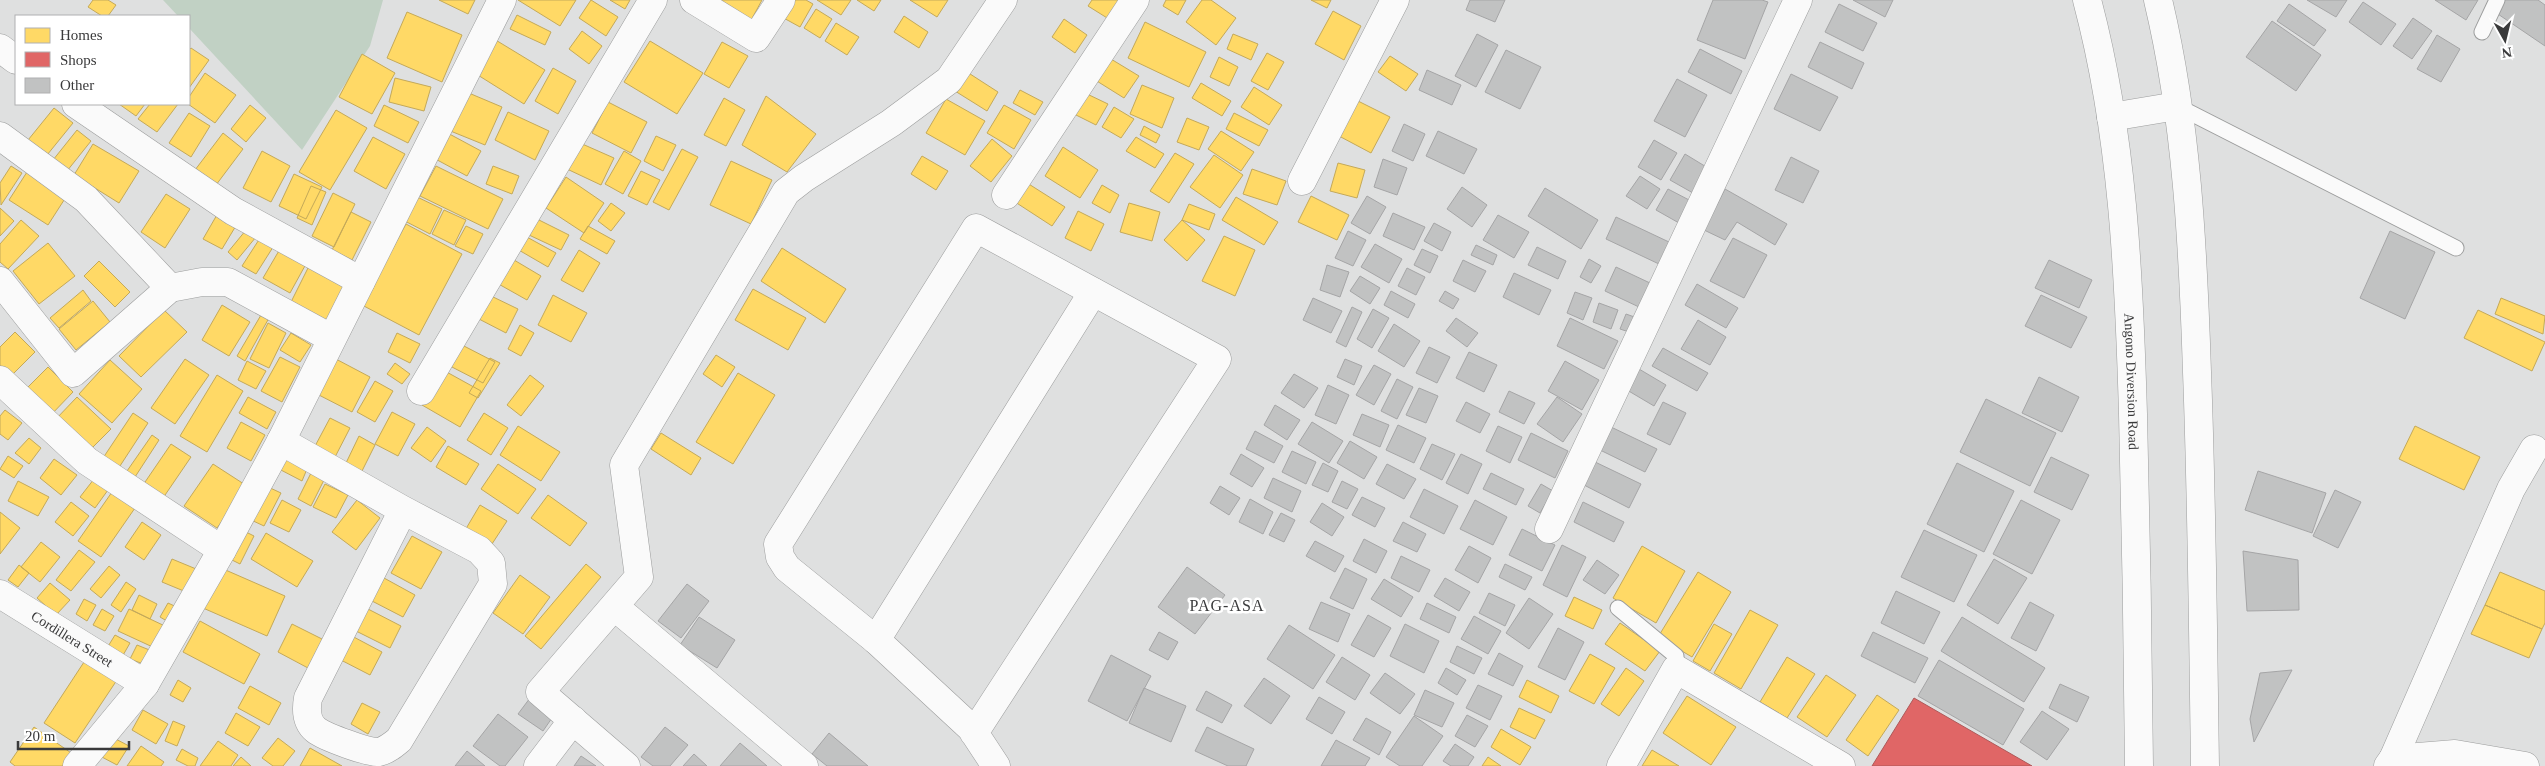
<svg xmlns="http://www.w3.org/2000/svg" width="2545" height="766" viewBox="0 0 2545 766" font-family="'Times New Roman',serif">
<rect width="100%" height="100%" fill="#dfe0e0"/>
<path fill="#c1d1c4" d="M163 0H383L370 46 302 150 189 28V16H178Z"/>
<path fill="#ffd966" stroke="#c4a959" d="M93 0H108L116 5 108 16H102L88 7Z
M439 0H475L468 14Z
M518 0H576L560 26Z
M591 0 618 17 606 36 579 18Z
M610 0H630L625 9Z
M720 0H762L749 24Z
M790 0H806L813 4 800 27 780 16Z
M817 0H851L841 15Z
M857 0H881L874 11Z
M910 0H948L937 17Z
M1092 0H1126L1112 21 1088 6Z
M1166 0H1186L1178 15 1163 6Z
M1202 0H1211L1236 18 1216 45 1186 22Z
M1311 0H1331L1327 8Z
M816 9 832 19 820 38 804 28Z
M1333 11 1361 26 1344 60 1315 44Z
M407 12 462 35 442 82 387 58Z
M517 15 551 32 545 45 510 29Z
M904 16 928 32 919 48 894 32Z
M1064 19 1087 35 1075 53 1052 37Z
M1145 22 1206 52 1189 87 1128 58Z
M836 23 859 37 847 55 825 41Z
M582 31 602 46 589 64 569 49Z
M1233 34 1258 44 1251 60 1227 49Z
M494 39 545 70 524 104 473 72Z
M650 41 703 73 677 114 624 82Z
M722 42 748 56 729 88 704 74Z
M191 48 209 60 189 88V50Z
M1267 53 1284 62 1268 90 1251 81Z
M362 54 395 73 372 114 339 97Z
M1106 56 1139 76 1124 98 1092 78Z
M1390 56 1418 74 1406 91 1378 72Z
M1219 57 1238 67 1229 86 1210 77Z
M553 68 576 81 558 114 535 101Z
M967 72 998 92 987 111 955 91Z
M205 73 236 95 215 123 188 104 189 97Z
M395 78 431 87 424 111 389 102Z
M1201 83 1231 101 1222 116 1192 98Z
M1142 85 1174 98 1162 128 1130 114Z
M1254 87 1282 105 1269 125 1241 107Z
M1020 90 1043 102 1035 115 1013 103Z
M464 91 502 107 485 145 448 130Z
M1085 93 1108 104 1096 125 1074 114Z
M766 96 816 134 787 172 742 145Z
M724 98 745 110 726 146 704 135Z
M946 99 985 121 965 155 926 133Z
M1358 101 1390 117 1371 153 1339 136Z
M608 102 647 122 631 153 592 133Z
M119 104H145L136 116Z
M150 104H178L157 132 138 119Z
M250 105 266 118 246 142 231 129Z
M384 105 419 122 408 143 374 126Z
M1004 105 1031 120 1014 149 987 133Z
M1114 107 1134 119 1121 138 1102 127Z
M54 108 73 123 43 160 24 145Z
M336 110 367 128 330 190 299 172Z
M508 112 549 131 535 160 495 140Z
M189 113 210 126 191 157 169 143Z
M1234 113 1268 130 1259 146 1226 129Z
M1187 118 1209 127 1199 150 1177 142Z
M1144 126 1160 135 1156 143 1140 135Z
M77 130 91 141 63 176 49 165Z
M442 130 481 151 467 176 428 155Z
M1221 131 1254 152 1241 171 1208 149Z
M223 133 243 149 216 185 195 170Z
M656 136 676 145 663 171 644 161Z
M373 137 405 154 386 189 354 171Z
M1136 137 1164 154 1155 168 1126 151Z
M992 139 1012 156 991 182 970 166Z
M580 143 614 158 601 185 567 169Z
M93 144 139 171 119 203 74 175Z
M1063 147 1098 170 1080 198 1045 176Z
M682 149 698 157 669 210 653 202Z
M262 151 290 166 271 202 243 188Z
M624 151 641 161 623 194 605 184Z
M1175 153 1194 164 1169 203 1150 191Z
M1214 155 1243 175 1220 208 1190 187Z
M922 156 948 171 936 190 911 174Z
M731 161 772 180 751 224 710 205Z
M1338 163 1365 170 1357 198 1330 191Z
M11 166 22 173 1 205 0 183Z
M436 166 503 199 488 229 420 196Z
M493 166 519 176 512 194 486 184Z
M1252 169 1286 181 1277 205 1243 194Z
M641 171 660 180 647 205 628 196Z
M27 172 66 197 48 225 9 200Z
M294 174 322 187 306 219 279 206Z
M566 177 604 203 584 233 546 208Z
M1024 181 1065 207 1052 226 1012 200Z
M1102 185 1119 195 1110 213 1092 203Z
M311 186 326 192 312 225 297 218Z
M333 193 355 204 334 247 312 236Z
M166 194 190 209 165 248 141 232Z
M413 195 442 209 430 234 401 219Z
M1311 196 1349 215 1337 240 1298 222Z
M1236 197 1278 222 1264 245 1222 220Z
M611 203 625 213 611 231 598 221Z
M1129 203 1160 212 1152 241 1120 232Z
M1189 204 1215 214 1209 230 1182 220Z
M0 208 14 221 0 236Z
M444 210 466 220 454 245 432 234Z
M1078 211 1104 224 1091 251 1065 238Z
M351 212 371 222 352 260 332 250Z
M218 213 237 224 222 249 203 239Z
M537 219 569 235 561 250 529 235Z
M21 220 39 236 8 269 0 262V244Z
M1182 220 1205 240 1187 261 1164 240Z
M406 224 462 254 419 335 362 305Z
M466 226 483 234 473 254 455 246Z
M588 226 615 241 607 254 580 239Z
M246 230 256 237 237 260 228 252Z
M262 235 275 244 256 274 242 266Z
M525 236 556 253 548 267 517 249Z
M1224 236 1255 250 1235 296 1202 281Z
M48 243 75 276 39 304 13 271Z
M782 248 846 289 825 323 761 281Z
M280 249 306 264 290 293 263 278Z
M579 250 600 263 583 292 561 280Z
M509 257 541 276 527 300 495 282Z
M99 261 130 292 115 307 84 276Z
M310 264 348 284 328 322 291 302Z
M753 289 806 318 788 350 735 320Z
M83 290 91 301 59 328 50 318Z
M489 295 518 309 506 333 477 318Z
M553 295 587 313 571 342 538 325Z
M2501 298 2545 316 2543 334 2495 314Z
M93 301 110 322 76 350 59 329Z
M222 305 250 322 229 356 202 340Z
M164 310 187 332 141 377 119 356Z
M2478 310 2545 342 2532 371 2464 338Z
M261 315 269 318 245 361 237 356Z
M268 323 286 333 269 368 250 359Z
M520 325 534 333 521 356 508 349Z
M15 332 35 352 8 379 0 371V347Z
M291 333 311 345 300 362 280 350Z
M397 333 420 344 410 363 388 352Z
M462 345 495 362 483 383 450 366Z
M716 355 735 367 722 387 703 374Z
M280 357 300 367 282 402 261 391Z
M334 358 370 377 352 412 315 393Z
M490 358 500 363 478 398 469 393Z
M185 359 209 375 175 424 151 408Z
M110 360 142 389 112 423 79 394Z
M247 361 266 371 256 389 238 380Z
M395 363 410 374 402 384 387 374Z
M48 367 73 392 48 418 22 393Z
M443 370 481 391 460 427 422 405Z
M738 373 775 395 733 464 696 442Z
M217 375 243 391 207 452 180 436Z
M530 375 544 386 521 416 507 405Z
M375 381 393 391 375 422 357 412Z
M77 397 111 429 88 452 55 420Z
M248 397 276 412 267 429 239 413Z
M5 410 22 423 8 440 0 434V416Z
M392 412 415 424 398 456 375 444Z
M133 413 148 423 118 469 103 458Z
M484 413 508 428 491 455 467 440Z
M330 418 350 428 334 459 314 448Z
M241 422 265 435 251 461 227 448Z
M518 426 560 452 541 481 500 455Z
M2415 426 2480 457 2464 490 2399 459Z
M427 427 446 441 431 462 411 448Z
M661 433 701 458 691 475 651 449Z
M152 435 159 440 135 477 127 471Z
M359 436 375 445 362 471 346 463Z
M29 438 41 448 29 464 15 453Z
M171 444 191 457 163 498 143 485Z
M448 446 479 464 466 485 436 467Z
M8 456 23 466 14 478 0 469Z
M285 457 307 469 302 481 279 469Z
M54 459 77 475 61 495 40 478Z
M213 464 247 486 217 528 184 506Z
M498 464 536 489 518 514 481 489Z
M311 473 324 480 311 506 298 499Z
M94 479 108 490 95 508 80 497Z
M18 481 49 497 38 516 8 501Z
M325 484 348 495 336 518 313 507Z
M266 486 281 493 264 526 249 519Z
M112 492 135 508 101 557 78 541Z
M548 495 587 523 570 546 531 518Z
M282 500 301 510 289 532 270 523Z
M357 500 380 518 356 550 332 532Z
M71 502 89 516 73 536 55 522Z
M480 505 507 521 490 547 464 532Z
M0 512 20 528 0 554Z
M142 522 161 535 144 560 125 547Z
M242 530 254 536 240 564 228 558Z
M266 533 313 561 297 587 251 559Z
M412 536 442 552 421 589 391 573Z
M41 542 60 557 40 582 21 567Z
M1642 546 1685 571 1656 623 1613 598Z
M79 550 95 562 71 591 56 580Z
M172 559 201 571 191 594 162 582Z
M586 564 601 577 541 649 525 636Z
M19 565 29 573 18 587 8 580Z
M109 566 120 575 101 598 90 589Z
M221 568 285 596 267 636 203 608Z
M1698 572 1731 592 1692 657 1658 637Z
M2500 572 2545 591V623L2542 629 2485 605Z
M520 575 550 597 523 634 493 613Z
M384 578 415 595 403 617 372 601Z
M126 582 136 589 121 612 111 605Z
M50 583 70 600 56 615 37 598Z
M139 595 157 604 150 619 132 610Z
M1574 597 1602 610 1593 629 1565 616Z
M84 599 96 605 87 621 76 614Z
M168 603 181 609 172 624 160 617Z
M2485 605 2542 629 2529 658 2471 634Z
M102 609 114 616 105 631 93 625Z
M129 609 167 627 157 649 118 631Z
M368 609 401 626 390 648 356 631Z
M1750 610 1778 625 1741 689 1714 673Z
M200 621 260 654 244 684 183 652Z
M1620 623 1660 651 1645 671 1605 644Z
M292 624 324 640 308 668 278 652Z
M1714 624 1732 634 1710 671 1693 661Z
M115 635 130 643 122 657 107 648Z
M350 635 382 652 370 675 337 658Z
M137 645 152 651 146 665 130 659Z
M1590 654 1615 668 1594 704 1569 691Z
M1787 657 1815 674 1787 718 1760 702Z
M86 659 117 680 75 743 44 723Z
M1626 668 1644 681 1619 716 1601 704Z
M1826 675 1856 695 1827 737 1797 717Z
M178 680 191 688 183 702 170 695Z
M1527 680 1559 696 1551 713 1519 697Z
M250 686 281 703 269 725 238 708Z
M1877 695 1899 710 1868 756 1846 740Z
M1687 696 1736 727 1711 765 1663 733Z
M362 703 380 712 368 734 351 724Z
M1519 708 1545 720 1535 739 1510 727Z
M143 710 168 724 156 744 132 730Z
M236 713 260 727 248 746 225 733Z
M173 721 185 726 177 746 165 741Z
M34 727 74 755 66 766H15L10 762Z
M1501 729 1531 747 1520 765 1491 747Z
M112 737 129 746 117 765 100 756Z
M278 738 295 751 283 766H273L262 758Z
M218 741 238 755 231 766H200Z
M141 746 164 762 161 766H127Z
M310 748 342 766H300Z
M182 749 198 758 195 766H188L176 760Z
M1652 750 1679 766H1642Z
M241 757 251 766H233Z
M1488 757 1501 766H1482Z"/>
<path fill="#e06666" stroke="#ae5959" d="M1914 698 2032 766H1872Z"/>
<path fill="#c1c2c2" stroke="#a5a5a6" d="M1470 0H1505L1495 22 1466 10Z
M1713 0H1762L1768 2 1745 59 1697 40Z
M1853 0H1893L1885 17Z
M2307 0H2347L2336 17Z
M2435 0H2478L2466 20Z
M2500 0H2538L2545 5V46L2492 10Z
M2363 2 2396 24 2381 45 2349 22Z
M1839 4 1877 23 1863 51 1825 32Z
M2289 4 2326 30 2314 46 2277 21Z
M2413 18 2432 31 2412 59 2393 46Z
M2272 21 2321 55 2296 91 2246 57Z
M1477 34 1498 45 1476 87 1455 76Z
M2437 35 2460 49 2441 82 2417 69Z
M1820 42 1864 63 1852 89 1808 67Z
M1700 49 1742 71 1731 94 1688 72Z
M1506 50 1541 67 1520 109 1485 92Z
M1427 70 1461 85 1452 105 1419 90Z
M1791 74 1838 97 1820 131 1774 109Z
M1677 79 1707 95 1685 137 1654 121Z
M1404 124 1425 134 1413 161 1392 151Z
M1438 131 1477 149 1464 174 1426 156Z
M1654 140 1677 153 1661 180 1638 167Z
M1685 154 1708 168 1693 193 1670 180Z
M1791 157 1819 171 1803 203 1775 190Z
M1383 159 1407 168 1397 195 1374 187Z
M1640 176 1660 189 1647 209 1626 196Z
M1462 187 1487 205 1472 227 1447 209Z
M1545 188 1598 220 1581 249 1528 216Z
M1668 189 1691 201 1679 223 1656 210Z
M1725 189 1787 224 1775 245 1737 222 1725 240 1704 230Z
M1367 196 1386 207 1370 234 1351 223Z
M1393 213 1425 227 1414 250 1383 236Z
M1498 215 1529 232 1514 258 1483 240Z
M1616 217 1669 242 1659 264 1606 239Z
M1434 223 1451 232 1442 251 1424 241Z
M1348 231 1366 240 1353 266 1335 258Z
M2390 231 2435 252 2405 319 2360 298Z
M1733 238 1767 255 1744 298 1710 281Z
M1375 244 1402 259 1389 283 1361 267Z
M1476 245 1497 255 1493 265 1471 255Z
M1537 247 1566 261 1558 279 1528 265Z
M1422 249 1438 256 1430 273 1414 265Z
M1589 259 1601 266 1591 283 1580 277Z
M1463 260 1486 271 1475 292 1453 281Z
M2049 260 2092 280 2079 308 2035 288Z
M1327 265 1349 272 1340 297 1320 290Z
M1616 267 1650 283 1639 307 1605 291Z
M1407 268 1425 277 1416 295 1398 286Z
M1514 273 1551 290 1539 315 1503 297Z
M1360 276 1380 288 1370 304 1350 291Z
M1697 284 1738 308 1726 328 1685 305Z
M1391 291 1415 304 1408 318 1384 305Z
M1445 291 1459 299 1453 309 1439 301Z
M1575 292 1592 298 1583 320 1567 313Z
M2041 295 2087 317 2071 348 2025 326Z
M1313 298 1342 311 1331 333 1303 320Z
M1599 303 1618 310 1611 329 1593 322Z
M1352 307 1362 312 1346 347 1336 342Z
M1373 309 1389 318 1372 348 1357 339Z
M1626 314 1640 319 1635 334 1620 329Z
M1456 318 1478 333 1467 347 1446 331Z
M1570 318 1618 341 1604 369 1557 346Z
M1698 320 1726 337 1710 365 1681 349Z
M1394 324 1420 341 1404 367 1378 351Z
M1429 347 1450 357 1437 383 1416 373Z
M1663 348 1708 373 1697 391 1652 366Z
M1469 352 1497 365 1484 392 1456 378Z
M1345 359 1362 366 1354 385 1337 377Z
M1565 361 1599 380 1582 410 1548 391Z
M1374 365 1391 374 1374 405 1356 395Z
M1639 369 1666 385 1654 406 1627 390Z
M1294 374 1318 388 1304 408 1281 393Z
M2039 377 2079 397 2062 432 2022 413Z
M1397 379 1413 387 1397 419 1381 411Z
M1328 385 1349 395 1336 424 1315 415Z
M1419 388 1438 396 1426 423 1406 415Z
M1509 391 1535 403 1524 424 1499 412Z
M1557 397 1582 414 1563 442 1537 424Z
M1986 399 2056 433 2030 486 1960 452Z
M1466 402 1490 414 1480 433 1456 421Z
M1663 402 1686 413 1670 445 1647 434Z
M1275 405 1300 420 1287 440 1264 425Z
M1362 414 1389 425 1380 447 1353 435Z
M1312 422 1343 441 1329 463 1298 444Z
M1398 425 1426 438 1414 463 1386 450Z
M1498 426 1522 437 1510 463 1486 451Z
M1611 427 1657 449 1645 472 1600 450Z
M1255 431 1283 446 1274 463 1246 449Z
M1531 433 1568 451 1555 478 1518 460Z
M1350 441 1377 457 1364 479 1337 463Z
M1432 444 1455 454 1442 480 1420 469Z
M1292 451 1316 462 1306 484 1282 472Z
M1241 454 1264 468 1252 487 1230 474Z
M1461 454 1482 464 1468 494 1446 483Z
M2051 457 2089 475 2072 510 2034 492Z
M1593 461 1641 484 1629 508 1582 484Z
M1323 463 1338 471 1328 492 1312 485Z
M1957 463 2014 491 1984 552 1927 524Z
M1387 464 1416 479 1404 499 1376 484Z
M2258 471 2326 493 2312 533 2245 510Z
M1491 473 1524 489 1516 505 1483 489Z
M1273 478 1301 491 1292 512 1264 498Z
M1342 481 1358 489 1347 509 1332 502Z
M1541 484 1553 491 1540 513 1528 506Z
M1220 486 1240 498 1229 515 1210 503Z
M1424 489 1458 506 1444 534 1410 517Z
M2335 490 2361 502 2338 548 2313 536Z
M1362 497 1385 508 1375 527 1352 515Z
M1250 499 1273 512 1263 534 1239 522Z
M1475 500 1507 517 1493 545 1460 529Z
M2021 500 2060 520 2032 574 1993 554Z
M1583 502 1624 522 1614 542 1574 522Z
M1322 503 1344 517 1332 536 1310 522Z
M1281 513 1295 520 1284 542 1269 535Z
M1403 522 1426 534 1417 552 1393 541Z
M1522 529 1555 545 1542 571 1509 555Z
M1924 530 1977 555 1954 602 1901 577Z
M1364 539 1387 551 1376 573 1353 561Z
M1315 541 1344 556 1335 572 1306 556Z
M1562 545 1586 557 1567 597 1543 585Z
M1469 546 1491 558 1478 583 1455 570Z
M2243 551 2298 560 2299 610 2247 611Z
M1401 556 1430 570 1419 592 1391 578Z
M1994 559 2027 578 1998 624 1967 605Z
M1597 560 1619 575 1605 594 1583 580Z
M1505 564 1532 577 1525 590 1499 577Z
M1187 567 1225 595 1195 634 1158 607Z
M1345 568 1367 579 1353 609 1330 598Z
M1445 578 1470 592 1459 611 1434 596Z
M1384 579 1413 597 1401 617 1371 599Z
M687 584 709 601 681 638 658 621Z
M1896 591 1940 612 1924 644 1881 623Z
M1489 593 1515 605 1505 626 1479 613Z
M1529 598 1553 614 1529 649 1506 633Z
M1321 602 1350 614 1338 642 1309 629Z
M2030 602 2054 615 2036 651 2011 638Z
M1427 603 1456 617 1449 633 1420 619Z
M1368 615 1391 628 1374 657 1351 645Z
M1474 616 1501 631 1488 654 1461 639Z
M699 617 735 640 717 668 680 645Z
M1962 617 2045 668 2024 702 1941 651Z
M1405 624 1439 641 1424 673 1390 656Z
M1289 625 1335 655 1313 689 1267 659Z
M1558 628 1584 642 1565 680 1538 667Z
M1159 632 1178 642 1168 660 1149 650Z
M1873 632 1928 658 1915 683 1861 656Z
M1457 646 1482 658 1474 674 1450 662Z
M1499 653 1523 666 1513 686 1488 674Z
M1111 655 1151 676 1127 721 1088 701Z
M1342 657 1370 675 1355 700 1326 682Z
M1939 660 2024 709 2003 745 1918 696Z
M1446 668 1466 680 1457 695 1438 683Z
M2292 670 2254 742 2250 719 2260 673Z
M1385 673 1415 694 1400 714 1370 693Z
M1264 678 1290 696 1271 724 1244 706Z
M2060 684 2089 697 2077 722 2049 708Z
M1478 685 1502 696 1490 720 1466 708Z
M1144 688 1186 706 1171 742 1129 723Z
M1425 690 1454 703 1442 727 1414 715Z
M1206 691 1232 705 1222 723 1196 710Z
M1319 697 1345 712 1332 734 1306 719Z
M530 698 554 715 543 731 518 714Z
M2042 711 2069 729 2047 760 2020 742Z
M498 714 528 737 505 766H500L473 746Z
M1467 715 1488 726 1475 747 1455 736Z
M1414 716 1443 736 1422 766H1400L1386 757Z
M1366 718 1391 732 1379 755 1353 740Z
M665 727 688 745 670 766H653L641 757Z
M1207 727 1254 749 1246 766H1228L1195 751Z
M829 733 868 766H827L812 754Z
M1336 740 1370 758 1365 766H1321Z
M740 743 767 766H720Z
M1455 744 1474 757 1468 766H1451L1443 761Z
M467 751 485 766H455Z
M694 754 707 766H683Z
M581 756 596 766H574Z"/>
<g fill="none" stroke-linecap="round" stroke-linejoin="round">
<g stroke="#9c9d9d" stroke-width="17">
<path id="lane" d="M2482 32 2497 0
M2177 106 2456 248
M1618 608 1676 656V669"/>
</g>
<g stroke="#9c9d9d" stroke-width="29">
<g id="street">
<path d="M694 0 756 38 781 0"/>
<path d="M0 48 16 60"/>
<path d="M76 104 233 211 361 281"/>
<path d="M0 136 86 199 170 288"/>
<path d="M1302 181 1395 0"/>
<path d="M1006 195 1135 0"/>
<path d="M0 281 73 373 170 288 202 282H228L331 338"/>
<path d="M0 380 87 461 222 550"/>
<path d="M421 391 653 0"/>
<path d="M281 441 403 510 479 550 491 563 493 584 487 594 399 740C393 745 387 750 379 752 369 753 325 737 316 730 306 722 306 709 308 698L403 510"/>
<path d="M1549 529 1798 0"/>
<path id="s1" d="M0 594 145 684"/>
<path d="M615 607 804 766"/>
<path d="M876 640 1093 292"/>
<path d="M974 733 1217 359 976 228 778 544 780 557 787 568 876 640 971 728 996 766"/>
<path d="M2393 759 2511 489 2534 449"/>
<path d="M77 766 145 684 222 550 281 441 502 0"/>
<path d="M538 766 573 720"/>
<path d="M626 766 540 692 639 577 624 465 786 192 804 178 891 123 949 80 1003 0"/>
<path d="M1621 766 1676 669 1841 766"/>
<path d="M2388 766 2393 759 2455 754 2525 766"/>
</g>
</g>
<g stroke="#9c9d9d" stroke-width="29">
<g id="primary">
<path id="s2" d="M2087 0C2123 135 2129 275 2133 414 2136 531 2138 649 2139 766"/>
<path d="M2158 0C2187 121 2193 248 2197 372 2202 503 2203 635 2205 766"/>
<path d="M2111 117 2177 106"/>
</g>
</g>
<use href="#lane" stroke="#fafafa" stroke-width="15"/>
<use href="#street" stroke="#fafafa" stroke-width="28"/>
<use href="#primary" stroke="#fafafa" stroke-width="28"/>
</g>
<g text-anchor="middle" stroke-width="5" stroke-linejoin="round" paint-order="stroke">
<g font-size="14" fill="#3a3a3b" stroke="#fff">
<text dy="5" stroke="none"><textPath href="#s2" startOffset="385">Angono Diversion Road</textPath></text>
<text dy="5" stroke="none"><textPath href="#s1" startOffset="85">Cordillera Street</textPath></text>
</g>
<g font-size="16" letter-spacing="1" fill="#3a3b3c" stroke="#fff">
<text x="1227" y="611">PAG-ASA</text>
</g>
</g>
<rect x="15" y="15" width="175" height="90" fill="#ffffff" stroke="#b0b0b1"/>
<rect x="25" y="28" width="25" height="15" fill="#ffd966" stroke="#b0b0b1"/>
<text x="60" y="40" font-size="15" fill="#3a3a3b">Homes</text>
<rect x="25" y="52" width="25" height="15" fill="#e06666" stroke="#b0b0b1"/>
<text x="60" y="65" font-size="15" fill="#3a3a3b">Shops</text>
<rect x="25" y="78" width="25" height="15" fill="#c1c2c2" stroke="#b0b0b1"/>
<text x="60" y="90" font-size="15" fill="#3a3a3b">Other</text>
<g transform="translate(2505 40) rotate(172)" stroke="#ffffff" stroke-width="4" paint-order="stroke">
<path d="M0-4L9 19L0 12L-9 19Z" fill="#3a3a3b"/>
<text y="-8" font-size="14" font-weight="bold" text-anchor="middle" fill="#3a3a3b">N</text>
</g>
<path d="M18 741v8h111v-8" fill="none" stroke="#3a3a3b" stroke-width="2.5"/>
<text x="25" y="741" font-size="15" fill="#3a3a3b" stroke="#ffffff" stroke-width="4" paint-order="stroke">20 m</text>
</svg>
